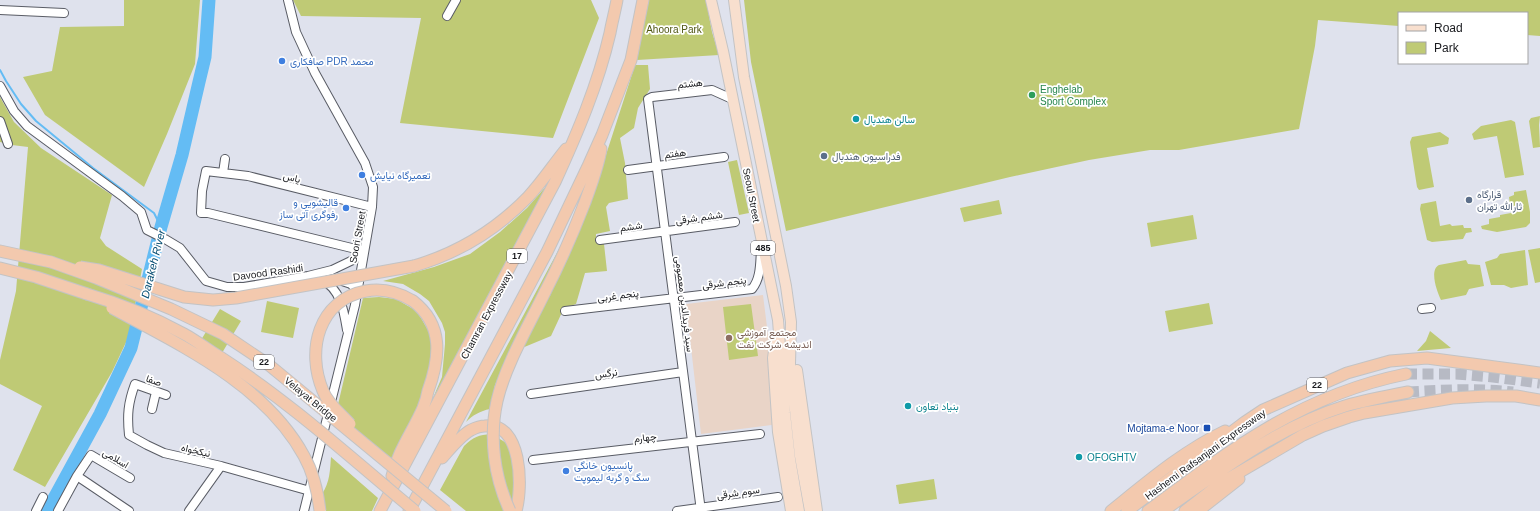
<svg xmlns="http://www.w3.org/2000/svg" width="1540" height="511" viewBox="0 0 1540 511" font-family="Arial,Vazirmatn,sans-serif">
<rect width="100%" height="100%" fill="#dfe2ed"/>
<path fill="#e9d4c7" d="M763 295 779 424 701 434 686 304Z"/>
<path fill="#bfca75" d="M124 0H200L195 64 167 134 144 187 45 115 23 77 52 71 60 27 124 26Z
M293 0H591L599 18 553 138 400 123 421 18 301 16Z
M649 0H706L712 32 719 55 637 60Z
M744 0H1540V36L1527 35V13H1399V26L1318 20 1315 46 1299 129 1179 150H1150L1089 160 1010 177 786 231 751 62Z
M635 65H648L650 89 638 108 634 128 620 138 625 163 628 199 609 203 606 207 610 231 596 234V243L604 244 607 271 585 273 576 304 564 308 551 336 522 348 594 192Z
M0 97 14 122 41 148 112 195 100 238 106 246 142 269 129 336 112 372 45 487 13 470 42 406 0 384V360L16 291 28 147 12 145 0 142Z
M1540 116 1539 125 1540 147 1533 148 1529 121 1531 118Z
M1511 120 1515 122 1524 175 1505 178 1497 136 1474 140 1472 134 1481 126Z
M1440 132 1449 138 1448 144 1427 148 1434 187 1419 190 1417 187 1410 142 1412 137Z
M737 160 749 213 739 215 728 162Z
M548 184 445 378 433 398 442 377 445 344V332L442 323 429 301 420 294 403 284 383 281 434 267 470 254 500 232 527 208Z
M1526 190 1530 212V223L1526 227 1497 232 1482 229 1481 226 1489 224V219L1500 217V215L1511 213 1509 197 1514 195V192Z
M999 200 1002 214 964 222 960 208Z
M1436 201 1440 226 1450 224 1452 226 1463 225 1464 228H1471L1472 232 1466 233 1463 239 1432 242 1427 240 1420 209 1421 204Z
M1193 215 1197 239 1151 247 1147 223Z
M573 223 495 385 490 409C480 411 473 415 466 422Z
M1540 248V282L1535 283 1528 250Z
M1525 250 1528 285 1511 288 1504 285H1491L1485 262 1497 258 1500 254Z
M1466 260 1468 264 1480 265 1484 286 1469 289 1466 295 1441 300C1437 292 1429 270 1439 265Z
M379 297 396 299 415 310 421 318 433 339 434 371 394 461 336 413 363 298Z
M267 301 299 308 293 338 261 332Z
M1209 303 1213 324 1169 332 1165 311Z
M751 304 758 356 729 360 723 307Z
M220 309 241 321 222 353 201 340Z
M1430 331 1451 348 1417 351 1426 341Z
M491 434C497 438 506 441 509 447 514 456 517 493 514 503 514 506 511 509 509 511H466L440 490 464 446C473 437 479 435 491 434Z
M331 457 378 498 372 511H326L322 494C330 482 330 470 331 457Z
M934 479 937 499 899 504 896 485Z"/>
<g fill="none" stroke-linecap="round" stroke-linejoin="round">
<path stroke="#64bcf4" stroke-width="2" d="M0 70 6 81 21 104 36 121 93 168 154 213 161 227"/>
<path stroke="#64bcf4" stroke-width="13" d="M47 511 100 414 131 348 161 227 182 155 199 82 205 57 209 0"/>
<path stroke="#b7bac4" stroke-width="11" stroke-dasharray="11 5.5" stroke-linecap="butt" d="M1406 374H1456L1493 377 1540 383
M1408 392C1443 390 1478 388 1513 392"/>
<g stroke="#595c65" stroke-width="10">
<path id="minor" d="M288 0 296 32 315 73 365 163 373 187 372 207 355 305 304 511
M0 10 64 13
M447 16 456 0
M0 86 14 111 27 126 122 196 141 212 147 230 165 239 180 248 206 281 227 287H244L308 276 332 270 355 259 364 251
M0 121 8 144
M628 170 724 157
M223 173 225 159
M600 240 735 222
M364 251 208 213H201L202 191 206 171 248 176 372 207
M322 280C341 289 344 312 347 330
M339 280 351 284 357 291
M1422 309 1431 308
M565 311 752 289C761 278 760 263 761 250
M531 394 683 372
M166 395 135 384C128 403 127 415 129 435L147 445 164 453 221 466 310 491
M152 409 156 392
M533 460 760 434
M77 476 129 511
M36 511 43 497
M58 511 77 476 91 455 130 478
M189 511 221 466
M677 511 778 497
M701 511 648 99 652 97 712 90 732 99"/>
</g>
<g stroke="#c3c3c4" stroke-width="12">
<path id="major" d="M711 0 723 51 778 320 785 413 790 459 799 511
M734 0 744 77 786 286 791 322 790 364 800 456 810 511
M775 344 773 358 778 432 791 511
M797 370 817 511"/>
</g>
<g stroke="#c3c3c4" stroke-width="13">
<path id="highway" d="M0 251 51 262
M414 266C458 253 495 231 528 197 542 182 553 165 566 149
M0 268 36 277 87 294
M545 292C560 263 573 233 585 202 591 185 598 168 601 149
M442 458C450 449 460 436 471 430 475 428 481 426 485 426 522 421 523 487 516 511
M392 476C398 451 413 431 423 408 425 403 427 397 428 391 440 358 444 325 413 301
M380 511 555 182C577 134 598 85 610 33 612 22 615 11 617 0
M409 511 547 252 589 164 602 135 631 60 643 0
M1111 511C1147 482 1183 451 1225 431
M1127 511 1245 422 1263 410 1347 373 1390 361 1427 358 1540 373
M1148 511C1231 449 1302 395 1406 374
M1163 511C1220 471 1278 427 1345 406 1366 400 1387 396 1408 392
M1185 511 1221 483 1303 435 1323 426 1349 417 1364 413 1452 398 1486 396H1516L1540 400
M1198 511 1239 479"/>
</g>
<use href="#minor" stroke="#fff" stroke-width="8"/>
<use href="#major" stroke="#f8dfce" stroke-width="10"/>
<use href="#highway" stroke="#f3c9ae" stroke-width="11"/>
<g stroke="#c3c3c4" stroke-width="13" stroke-linecap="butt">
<path id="highway-bridge" d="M51 262 96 278 171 309 223 334 269 365 446 511
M80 267 99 270 184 297 213 300 236 298 414 266
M87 294C121 304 153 317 184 334 197 341 208 350 220 357 290 402 351 458 415 511
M112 308C180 345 265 384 304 456 313 472 318 493 320 511
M350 424C341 414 328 404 323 391 306 351 318 300 366 291 383 288 398 292 413 301
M510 511C494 477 489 437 497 401 505 366 529 325 545 292"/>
</g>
<use href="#highway-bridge" stroke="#f3c9ae" stroke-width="11"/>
</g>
<g fill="#3f7fe0" stroke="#fff" stroke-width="1.5">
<circle cx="282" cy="61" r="4"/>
<circle cx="362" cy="175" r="4"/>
<circle cx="346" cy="208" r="4"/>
<circle cx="566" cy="471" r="4"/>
</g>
<circle fill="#2e9e5b" stroke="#fff" stroke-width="1.5" cx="1032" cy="95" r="4"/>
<g fill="#0f9aa8" stroke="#fff" stroke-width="1.5">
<circle cx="856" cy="119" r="4"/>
<circle cx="908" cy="406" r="4"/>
<circle cx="1079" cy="457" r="4"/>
</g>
<g fill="#5c6f8a" stroke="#fff" stroke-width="1.5">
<circle cx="824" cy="156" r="4"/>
<circle cx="1469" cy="200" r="4"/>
</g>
<circle fill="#8d6e63" stroke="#fff" stroke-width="1.5" cx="729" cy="338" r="4"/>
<rect fill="#1a4fb4" stroke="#fff" stroke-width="1.5" x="1203" y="424" width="8" height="8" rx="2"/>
<g text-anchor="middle" stroke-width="3.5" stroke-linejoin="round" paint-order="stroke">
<g fill="#fff" stroke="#5e5f62" stroke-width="1">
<rect x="751" y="241" width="24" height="14" rx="3"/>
<rect x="507" y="249" width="20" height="14" rx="3"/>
<rect x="254" y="355" width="20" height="14" rx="3"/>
<rect x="1307" y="378" width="20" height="14" rx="3"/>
</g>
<g font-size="9" font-weight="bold" fill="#191a1e">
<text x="763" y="251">485</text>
<text x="517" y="259">17</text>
<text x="264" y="365">22</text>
<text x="1317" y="388">22</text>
</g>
<g font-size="10" fill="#4f5612" stroke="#fff">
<text x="674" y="33">Ahoora Park</text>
</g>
<g font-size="10" fill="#366cbe" stroke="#fff" text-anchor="start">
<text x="290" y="65">صافکاری PDR محمد</text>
<text x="370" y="179">تعمیرگاه نیایش</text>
<text x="338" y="206" text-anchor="end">قالیشویی و<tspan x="338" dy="12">رفوگری آتی ساز</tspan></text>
<text x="574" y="469">پانسیون خانگی<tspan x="574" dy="12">سگ و گربه لیموپت</tspan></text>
</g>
<g font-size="10" fill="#191a1e" stroke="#fff">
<text transform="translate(690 83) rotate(-6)" y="4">هشتم</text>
<text transform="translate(675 153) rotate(-8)" y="4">هفتم</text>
<text transform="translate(292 177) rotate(14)" y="4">یاس</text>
<text transform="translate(752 195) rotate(79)" y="4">Seoul Street</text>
<text transform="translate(699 217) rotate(-8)" y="4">ششم شرقی</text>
<text transform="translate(631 226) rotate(-8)" y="4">ششم</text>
<text transform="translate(357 237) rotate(-80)" y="4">Soori Street</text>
<text transform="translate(268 272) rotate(-8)" y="4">Davood Rashidi</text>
<text transform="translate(724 282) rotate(-7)" y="4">پنجم شرقی</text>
<text transform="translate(618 295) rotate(-7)" y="4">پنجم غربی</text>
<text transform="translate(685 304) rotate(83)" y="4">سید فریدالدین معصومی</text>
<text transform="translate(486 315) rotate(-62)" y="4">Chamran Expressway</text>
<text transform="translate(606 373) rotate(-8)" y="4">نرگس</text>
<text transform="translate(154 380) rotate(19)" y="4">صفا</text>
<text transform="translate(311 399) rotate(39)" y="4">Velayat Bridge</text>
<text transform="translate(645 437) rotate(-7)" y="4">چهارم</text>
<text transform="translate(196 450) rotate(13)" y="4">نیکخواه</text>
<text transform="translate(1205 454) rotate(-36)" y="4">Hashemi Rafsanjani Expressway</text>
<text transform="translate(116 458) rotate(31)" y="4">اسلامی</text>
<text transform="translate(738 492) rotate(-8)" y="4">سوم شرقی</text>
</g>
<g font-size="10" fill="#27864d" stroke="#fff" text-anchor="start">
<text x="1040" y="93">Enghelab<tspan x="1040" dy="12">Sport Complex</tspan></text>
</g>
<g font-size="10" fill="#0d838f" stroke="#fff" text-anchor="start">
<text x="864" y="123">سالن هندبال</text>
<text x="916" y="410">بنیاد تعاون</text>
<text x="1087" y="461">OFOGHTV</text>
</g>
<g font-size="10" fill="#4e5e75" stroke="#fff" text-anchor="start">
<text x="832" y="160">فدراسیون هندبال</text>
<text x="1477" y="198">قرارگاه<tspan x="1477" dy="12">ثارالله تهران</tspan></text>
</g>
<g font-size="10" fill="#785e54" stroke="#fff" text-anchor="start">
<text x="737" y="336">مجتمع آموزشی<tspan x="737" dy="12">اندیشه شرکت نفت</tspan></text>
</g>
<g font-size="10" fill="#164399" stroke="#fff" text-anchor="end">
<text x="1199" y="432">Mojtama-e Noor</text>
</g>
<g font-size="11" font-style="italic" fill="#064e73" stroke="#fff">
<text transform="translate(153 264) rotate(-76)" y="4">Darakeh River</text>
</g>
</g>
<rect x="1398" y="12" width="130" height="52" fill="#ffffff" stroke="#a3a3a5"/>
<rect x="1406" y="25" width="20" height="6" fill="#f8dfce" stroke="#a3a3a5"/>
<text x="1434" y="32" font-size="12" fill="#191a1e">Road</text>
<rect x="1406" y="42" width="20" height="12" fill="#bfca75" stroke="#a3a3a5"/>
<text x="1434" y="52" font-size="12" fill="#191a1e">Park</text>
</svg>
